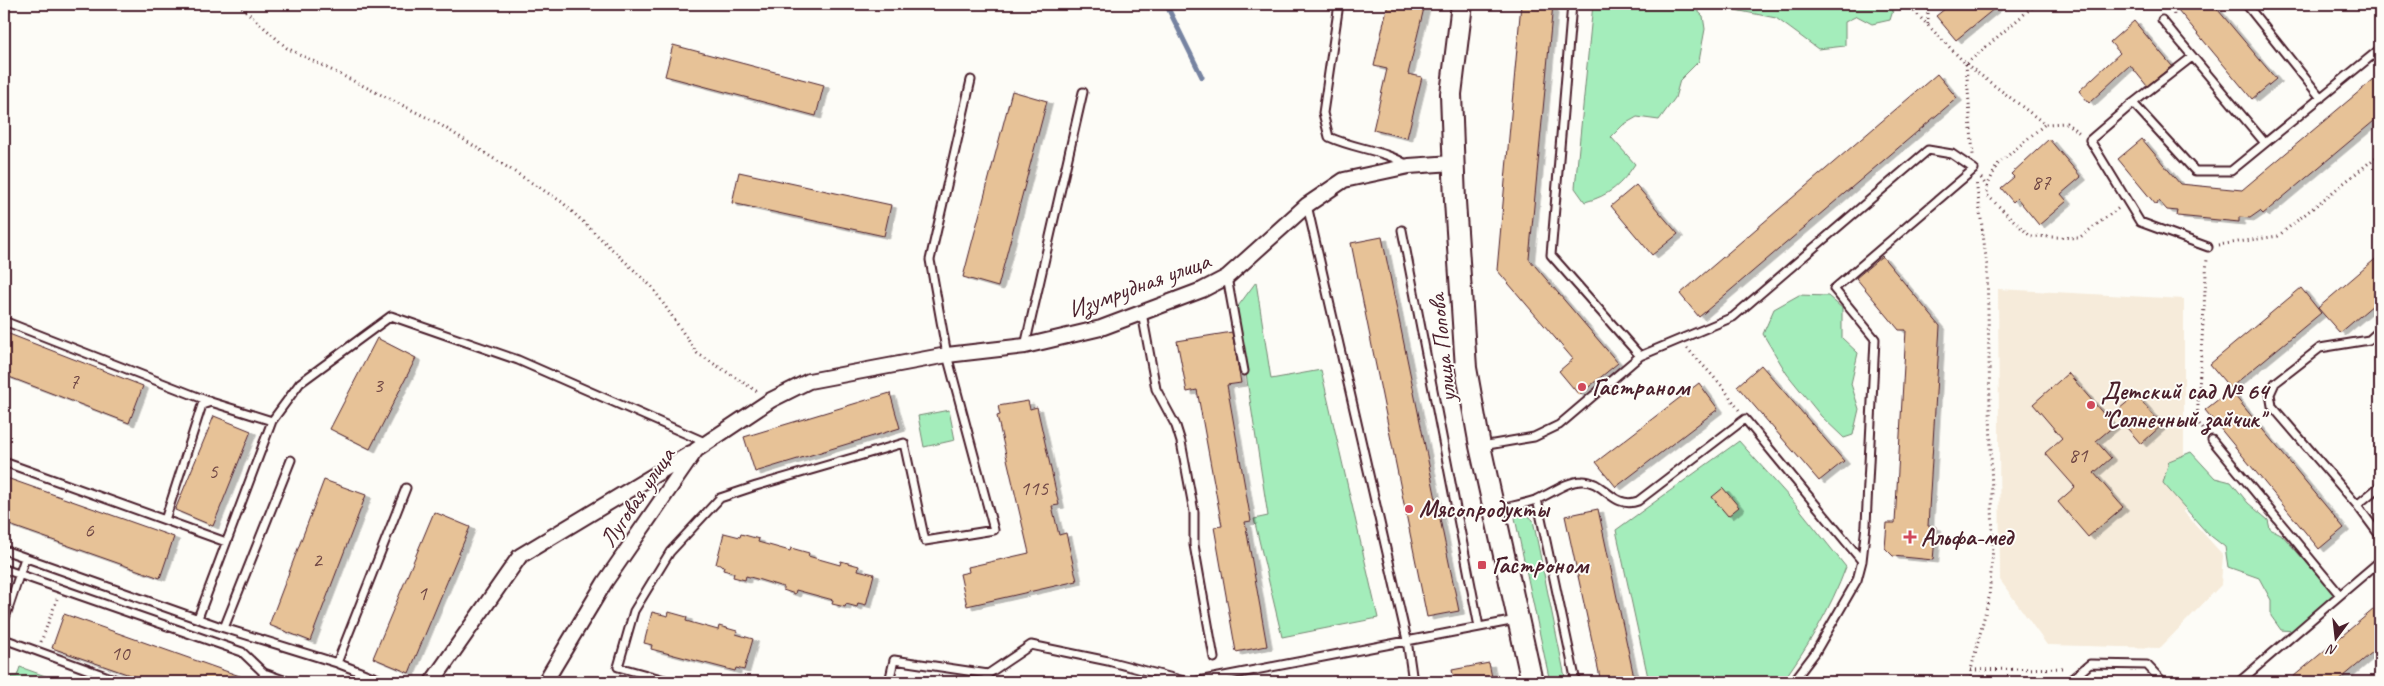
<svg xmlns="http://www.w3.org/2000/svg" width="2384" height="686" viewBox="0 0 2384 686" font-family="Caveat,sans-serif">
<defs>
<filter id="shadow"><feDropShadow dx="5.5" dy="3" stdDeviation="0" flood-color="#0004"/></filter>
</defs>
<rect width="100%" height="100%" fill="#fdfcf7"/>
<filter id="ink" filterUnits="userSpaceOnUse"><feTurbulence type="fractalNoise" baseFrequency=".02" numOctaves="2"/><feDisplacementMap in="SourceGraphic" scale="10" xChannelSelector="R" yChannelSelector="G"/><feConvolveMatrix kernelMatrix="1 2 1 2 8 2 1 2 1" color-interpolation-filters="sRGB"/></filter>
<g filter="url(#ink)">
<path fill="#f6ebda" d="M1998 289 2184 299V512L2223 555 2221 585 2160 648 2047 645 2000 580Z"/>
<path fill="#a4edbb" stroke="#778673" d="M1593 4H1690L1703 16 1705 29 1699 61 1680 80 1675 98 1659 120 1637 117 1623 125 1611 137 1635 164C1622 184 1609 196 1585 202L1575 188Z
M1730 4H1895L1890 20 1872 24 1857 16 1845 22V46L1818 49 1776 18 1735 10Z
M1256 282 1271 379 1321 370 1378 618 1282 637 1254 519 1268 516 1236 309Z
M1799 295 1828 296 1842 308V338L1858 353 1851 384 1859 409 1853 435 1844 438 1821 416 1787 374 1763 334 1774 309Z
M949 410 955 440 924 447 918 416Z
M1739 441 1798 507 1846 567C1831 608 1807 648 1782 682H1649L1616 530Z
M2191 452 2215 478 2231 482 2248 503 2268 520 2270 529 2282 535 2336 596 2294 631 2281 630 2271 616V600L2259 578 2228 567 2225 547 2207 533 2163 483 2169 461Z
M1524 512 1533 520 1566 682H1550L1515 518 1518 513Z
M20 667 62 682H4L6 677 17 676Z"/>
<g fill="none" stroke-linecap="round" stroke-linejoin="round">
<path stroke="#7683a1" stroke-width="5" d="M1166 4 1202 77"/>
</g>
<path fill="#e7c297" stroke="#4a1f2b" filter="url(#shadow)" d="M1388 4H1425L1408 74 1422 77 1407 138 1373 130 1387 69 1374 66Z
M1521 4H1553L1529 259 1618 363 1579 395 1559 371 1573 359 1497 270Z
M1951 4H2000L1956 40 1936 16Z
M2173 4H2213L2276 79 2252 99Z
M2134 21 2172 66 2147 86 2130 65 2089 103 2079 91 2120 53 2110 42Z
M673 45 824 85 816 116 665 76Z
M1937 74 1957 98 1699 317 1680 294Z
M2380 74V116L2263 214 2260 211 2250 218 2239 217V222L2177 216 2178 211 2167 210 2159 201 2156 205 2118 159 2142 139 2180 184 2242 190Z
M1012 91 1047 101 998 287 963 277Z
M2049 139 2081 177 2061 194 2067 201 2039 225 2017 198 2013 202 2001 188 2014 177 2011 174Z
M739 172 891 205 884 236 732 203Z
M1636 185 1678 234 1652 255 1611 206Z
M1382 237 1459 611 1427 617 1351 243Z
M2380 255V299L2340 333 2318 308Z
M1882 256 1940 326 1928 526 1936 527 1933 560 1893 556 1885 548 1887 523H1895L1906 330H1899L1856 278Z
M2301 288 2321 313 2230 388 2210 364Z
M4 332 143 386 129 423 4 375Z
M1232 332 1241 383 1227 385 1251 521 1245 522 1267 646 1236 652 1214 527 1222 526 1197 390 1187 392 1177 341Z
M377 338 416 358 370 449 330 429Z
M1761 365 1844 461 1819 481 1737 386Z
M2068 373 2114 426 2096 441 2111 458 2094 473 2123 507 2088 537 2058 502 2075 487 2045 453 2062 438 2033 404Z
M1699 383 1718 409 1616 487 1596 462Z
M2230 390 2344 528 2319 549 2205 410Z
M890 393 900 428 755 472 744 437Z
M2136 395 2162 425 2141 444 2114 413Z
M1028 401 1030 409 1037 407 1059 505 1052 506 1059 535 1066 533 1077 581 967 606 960 574 969 572 968 567 1029 553 997 416 1000 415 998 406Z
M214 416 251 431 213 526 175 510Z
M4 477 174 537 160 578 4 523Z
M324 480 366 495 310 641 269 625Z
M1723 488 1739 507 1728 516 1712 497Z
M1598 509 1635 682H1601L1565 516Z
M434 512 470 527 409 673 373 658Z
M724 533 740 537 741 534 759 539 758 542 790 551 791 548 809 553 808 556 840 565 841 561 859 566 858 570 874 574 866 605 858 603 857 607 846 604 845 607 832 604 833 600 796 590 795 594 783 590V587L757 579 746 576 745 580 733 577 734 573 723 570 724 566 716 564Z
M2380 604V646L2337 682H2287Z
M652 612 668 616 669 612 687 617 686 621 718 630 719 626 737 631 736 634 753 639 744 670 736 668 735 671 651 649 652 645 644 643Z
M64 614 251 680V682H150L52 648Z
M1489 663 1493 682H1455L1452 670Z"/>
<g fill="none" stroke-linecap="round" stroke-linejoin="round">
<g stroke="#4a1f2b" stroke-width="11">
<path id="lane" d="M1339 4 1323 113 1329 137C1355 149 1385 150 1409 166
M1572 4 1551 255 1640 356
M2246 4 2321 98
M2162 20 2265 143
M2133 103 2192 57
M1307 205 1407 640 1413 682
M1402 230 1479 627
M2208 247 2140 222 2090 140 2133 103 2195 171H2231L2380 49
M1227 277 1244 371
M1142 313 1156 389 1176 426 1181 442 1194 512V545L1214 658
M4 321 211 402
M1025 346 1083 92
M272 421 300 383 391 316 518 360 707 443
M2212 440 2340 595 2380 561
M1482 446 1534 437 1559 425 1640 356 1733 317 1928 150 1952 154 1974 169 1834 289 1875 339 1866 525 1862 561 1857 580 1815 653 1793 682
M291 460 224 628 337 663 386 682
M4 462 226 542
M2380 486 2357 505 2380 536
M1537 499 1576 682
M2357 505 2272 406 2270 394 2275 383 2320 348 2369 340 2380 330
M1497 510C1511 506 1525 504 1538 499 1552 493 1567 481 1582 481 1604 480 1613 510 1638 501L1745 419 1862 561
M165 520 202 405 211 402 272 421 198 618
M4 550 224 628
M4 569 242 652 264 673 289 682
M4 621 25 558
M4 639 122 682
M337 663 406 488
M261 682 264 673
M672 682 618 667 634 611 670 552 720 498 756 486 904 443 925 541 994 530 947 355 930 260 971 80
M889 682 894 660 988 674
M985 682 988 674 1031 645 1108 661 1188 682
M1193 682 1516 620
M2068 682 2090 664 2147 665 2163 682
M2239 682 2340 595"/>
</g>
<g stroke="#4a1f2b" stroke-width="18">
<path id="street" d="M432 682 520 556 691 453
M545 682 605 582 696 450 771 400 809 381 947 355 1025 346 1101 328 1202 290 1227 277 1307 205 1344 180 1409 166 1453 163"/>
</g>
<g stroke="#4a1f2b" stroke-width="24">
<path id="secondary" d="M1462 4 1451 94 1455 201 1466 368 1480 446 1532 682"/>
</g>
<path stroke="#4a1f2b" stroke-width="3" stroke-dasharray="1 4" stroke-linecap="butt" d="M238 4 287 48 436 122 562 202 652 287 697 353 758 392
M1907 4 1966 64 2036 4
M2173 4 2174 17
M1928 24V4
M1966 64 1973 155
M1966 64 2045 124 2066 123 2081 134
M1981 178 1987 187V195L2030 236 2079 238 2120 207
M1987 187 1997 165 2045 124
M2218 245 2278 236 2380 154
M1687 348 1722 386 1739 410
M2206 433 2197 421 2207 258
M41 642 57 599
M1971 670 2065 668
M1971 682V670L1989 598 1993 547 1987 265 1976 181
M2374 682 2380 677"/>
<use href="#lane" stroke="#fdfcf7" stroke-width="7"/>
<use href="#street" stroke="#fdfcf7" stroke-width="14"/>
<use href="#secondary" stroke="#fdfcf7" stroke-width="20"/>
</g>
</g>
<g fill="#d1495b" stroke="#fdfcf7" stroke-width="2">
<circle cx="1582" cy="387" r="5"/>
<circle cx="2091" cy="405" r="5"/>
<circle cx="1409" cy="509" r="5"/>
<path d="M1907.5 529.5h5v5h5v5h-5v5h-5v-5h-5v-5h5z"/>
<rect x="1477" y="560" width="10" height="10" rx="2.5"/>
</g>
<g text-anchor="middle" stroke-width="4" stroke-linejoin="round" paint-order="stroke">
<g font-size="21" fill="#714846">
<text x="2041" y="189">87</text>
<text x="74" y="388">7</text>
<text x="378" y="392">3</text>
<text x="2078" y="462">81</text>
<text x="213" y="478">5</text>
<text x="1034" y="495">115</text>
<text x="89" y="537">6</text>
<text x="317" y="567">2</text>
<text x="422" y="600">1</text>
<text x="120" y="660">10</text>
</g>
<g font-size="24" fill="#4a1f2b" stroke="#fdfcf7">
<text transform="translate(1139 285) rotate(-20)" y="8">Изумрудная улица</text>
<text transform="translate(1442 348) rotate(-96)" y="8">улица Попова</text>
<text transform="translate(637 497) rotate(-56)" y="8">Луговая улица</text>
</g>
<g font-size="24" font-weight="bold" fill="#4a1f2b" stroke="#fdfcf7" text-anchor="start">
<text x="1592" y="395">Гастраном</text>
<text x="2101" y="399">Детский сад № 64<tspan x="2101" dy="28">"Солнечный зайчик"</tspan></text>
<text x="1419" y="517">Мясопродукты</text>
<text x="1921" y="545">Альфа-мед</text>
<text x="1492" y="573">Гастроном</text>
</g>
</g>
<rect width="2384" height="686" fill="none" stroke="#fdfcf7" stroke-width="20"/>
<rect x="10" y="10" width="2364" height="666" fill="none" stroke="#4a1f2b" stroke-width="2" filter="url(#ink)"/>
<g transform="translate(2336 638) rotate(195)" stroke="#fdfcf7" stroke-width="4" paint-order="stroke">
<path d="M0-4L9 19L0 12L-9 19Z" fill="#4a1f2b"/>
<text y="-8" font-size="14" font-weight="bold" text-anchor="middle" fill="#4a1f2b">N</text>
</g>
</svg>
